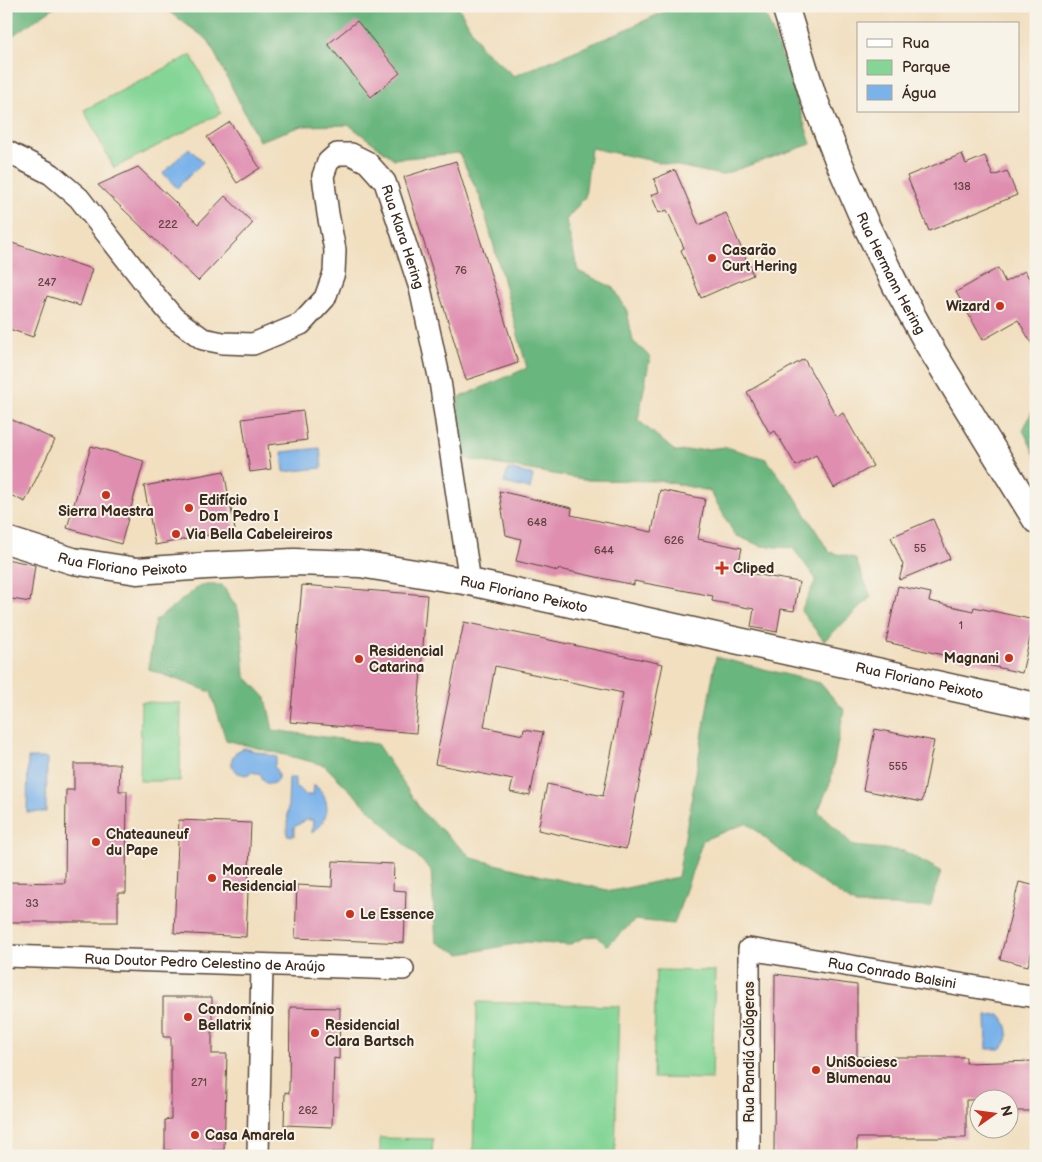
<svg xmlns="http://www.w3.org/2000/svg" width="1042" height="1162" viewBox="0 0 1042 1162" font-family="'Balsamiq Sans',sans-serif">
<rect width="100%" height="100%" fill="#f7f3e8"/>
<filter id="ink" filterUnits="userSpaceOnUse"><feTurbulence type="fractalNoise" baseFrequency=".02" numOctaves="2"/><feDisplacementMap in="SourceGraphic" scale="10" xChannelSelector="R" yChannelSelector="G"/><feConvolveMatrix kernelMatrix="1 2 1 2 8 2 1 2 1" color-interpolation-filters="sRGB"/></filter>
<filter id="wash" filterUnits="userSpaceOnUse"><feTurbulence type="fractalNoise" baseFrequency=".0096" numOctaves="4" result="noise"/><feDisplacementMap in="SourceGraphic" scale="20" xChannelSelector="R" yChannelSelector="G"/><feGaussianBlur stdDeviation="1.12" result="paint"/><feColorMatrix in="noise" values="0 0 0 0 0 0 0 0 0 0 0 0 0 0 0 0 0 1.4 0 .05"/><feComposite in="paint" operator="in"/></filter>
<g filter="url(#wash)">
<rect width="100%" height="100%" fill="#f1dfc0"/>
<path fill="#84d596" stroke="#60805a" d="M191 55 221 113 114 168 84 110Z
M141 702 181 703 180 781H140Z
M656 970 715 971 712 1079 653 1078Z
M477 1002 619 1006 615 1156H473Z
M380 1138 433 1139 432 1156H380Z"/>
<path fill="#6bb67f" stroke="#53704e" d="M6 6H56L6 40Z
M161 6H458L481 47 514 76 616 34 676 6H762L785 64 811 144 721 175 591 148 585 197 566 220 578 271 614 288 627 311 633 341 650 357 638 420 676 452 726 447 766 459 794 495 829 552 855 558 871 597 824 641 801 611 816 579 793 548 761 546 735 535 710 491 662 481 588 480 466 459 460 438 458 398 527 368 481 199 459 153 394 159 349 125 302 126 259 141 208 40Z
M1036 403V457L1023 430Z
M201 585H222L238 609 242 635 245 676 266 698 273 730 377 744 423 813 472 858 542 876 612 891 678 877 716 657 820 683 844 710 830 783 818 811 854 846 904 851 941 871 930 907 856 905 802 869 747 823 703 840 674 924 635 920 607 946 597 936 586 937 568 945 526 942 461 954 436 942 431 870 324 765 226 740 211 692 148 669 155 621Z"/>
<path fill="#7ab2ea" stroke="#5a6e84" d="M189 148 203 162 177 188 163 173Z
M320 448 322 468 284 472 282 452Z
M508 469 533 475 530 489 504 483Z
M244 748 277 757 274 767C288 783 262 792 261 774L252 772 246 775 238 773 232 766V758L236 752Z
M28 758H47L46 812H27Z
M289 778H295V787L299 788 306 795H313L314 784C332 800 331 818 312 833L313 820H306L294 827V836L287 835Z
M1000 1015C1009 1025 1012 1038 1001 1049H987L986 1016Z"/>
<g id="blocks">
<path fill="#df8eb0" d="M357 21 400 73 371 97 328 44Z
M230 122 260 168 237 183 207 137Z
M962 154 966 164 985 156 993 176 1007 171 1017 195 929 231 907 176Z
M456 161 518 363 466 380 404 177Z
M138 167 198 224 225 196 253 223 198 281 98 185Z
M675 170 699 225 726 213 753 275 701 298 681 250 684 248 667 210 659 213 651 195 659 192 654 179Z
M6 241 92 269 80 306 47 296 33 337 6 328Z
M998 268 1005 282 1025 271 1036 291V351L1018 320 983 340 956 292Z
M804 359 837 417 843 413 873 466 834 488 816 455 796 466 775 431 770 434 747 392Z
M303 411 307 440 268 445 271 469 250 472 242 419Z
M6 417 55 440 25 502 6 493Z
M91 446 144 461 121 544 67 528Z
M224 471 235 530 155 545 144 486Z
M660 490 705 499 698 539 742 548 737 571 799 582 794 611 781 609 777 632 751 627 754 609 712 601 713 596 634 581V585L559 569 558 571 516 561 521 539 506 535 499 491 572 508 571 515 652 532Z
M933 519 950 559 899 580 903 565 891 537Z
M6 559 35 565 30 602 6 598Z
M302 585 427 595 416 733 290 722Z
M898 586 931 593 929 601 973 611 974 607 1034 620 1022 673 886 642Z
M464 622 663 664 626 849 538 830 547 784 603 796 623 693 495 666 484 727 523 735 524 729 543 732 530 796 510 792 513 780 435 764Z
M875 729 934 741 922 802 863 790Z
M74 764H120L119 791H127L126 893H118V922H6V882L65 883 66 790H74Z
M179 820 251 823 246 937 174 933Z
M333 861 394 864 393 890 406 891 404 943 295 938 297 885 332 887Z
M1019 882 1036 886V935L1028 966 1000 959Z
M775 974 857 985V1057H966V1063L1036 1061V1111H1010V1100H966V1138H857V1156H774Z
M163 997H212V1054H227L224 1150H212V1156H171V1150H165V1120L171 1119V1037H163Z
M290 1007 340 1008 339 1059 334 1058 332 1127 284 1125 285 1092 289 1093Z"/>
</g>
</g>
<g filter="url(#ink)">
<use href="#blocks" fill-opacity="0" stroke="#564536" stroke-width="1"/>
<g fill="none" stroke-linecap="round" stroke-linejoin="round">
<g stroke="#564536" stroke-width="24">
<g id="minor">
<path id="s1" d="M6 151 51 174 79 198 152 292 174 318 203 339 223 343 253 344 301 324 325 298 334 273 335 250 328 214 323 176 328 162 337 154H351L367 162 385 182 420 288 440 381 470 582"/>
<path id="s2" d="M6 956 403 969"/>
<path d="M258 1156 262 965"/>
<path id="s3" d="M749 1156V949L1036 997"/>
</g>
</g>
<g stroke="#564536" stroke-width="29">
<g id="tertiary">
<path id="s4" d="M785 6 813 96 838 160 867 227 896 286 928 344 1036 520"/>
<path id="s5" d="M6 540 73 561 137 571 206 566 294 562 360 564 470 582 1036 706"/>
</g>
</g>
<use href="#minor" stroke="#fff" stroke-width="21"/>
<use href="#tertiary" stroke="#fff" stroke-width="26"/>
</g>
</g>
<g fill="#c8321e" stroke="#f7f3e8" stroke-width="2">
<circle cx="712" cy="258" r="5"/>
<circle cx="1000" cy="306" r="5"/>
<circle cx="106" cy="495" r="5"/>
<circle cx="189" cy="508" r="5"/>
<circle cx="176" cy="534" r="5"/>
<path d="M719.5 560.5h5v5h5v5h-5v5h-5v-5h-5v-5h5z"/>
<circle cx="1009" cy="658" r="5"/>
<circle cx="359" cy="659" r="5"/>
<circle cx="96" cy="842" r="5"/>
<circle cx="212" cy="878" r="5"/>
<circle cx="350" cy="914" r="5"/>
<circle cx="188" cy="1017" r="5"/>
<circle cx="315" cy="1033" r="5"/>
<circle cx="816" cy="1070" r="5"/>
<circle cx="195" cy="1135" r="5"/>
</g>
<g text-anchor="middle" stroke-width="4" stroke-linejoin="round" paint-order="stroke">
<g font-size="11" fill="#644342">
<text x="962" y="190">138</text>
<text x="168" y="228">222</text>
<text x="461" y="274">76</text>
<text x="47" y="286">247</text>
<text x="537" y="526">648</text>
<text x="674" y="544">626</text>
<text x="920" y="552">55</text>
<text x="604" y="554">644</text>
<text x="961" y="629">1</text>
<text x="898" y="770">555</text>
<text x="32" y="907">33</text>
<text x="199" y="1086">271</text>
<text x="308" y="1114">262</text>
</g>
<g font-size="14" fill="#3b2a1e" stroke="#f7f3e8">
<text dy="5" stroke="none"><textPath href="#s1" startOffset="682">Rua Klara Hering</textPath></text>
<text dy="5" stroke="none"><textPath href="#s4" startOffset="288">Rua Hermann Hering</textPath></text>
<text dy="5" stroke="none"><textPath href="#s5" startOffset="120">Rua Floriano Peixoto</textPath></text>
<text dy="5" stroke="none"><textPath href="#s5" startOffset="525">Rua Floriano Peixoto</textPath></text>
<text dy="5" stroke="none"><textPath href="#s5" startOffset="930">Rua Floriano Peixoto</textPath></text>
<text dy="5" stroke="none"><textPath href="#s2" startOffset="199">Rua Doutor Pedro Celestino de Araújo</textPath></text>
<text dy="5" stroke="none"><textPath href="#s3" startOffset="352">Rua Conrado Balsini</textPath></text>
<text transform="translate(749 1052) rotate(-90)" y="5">Rua Pandiá Calógeras</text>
</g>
<g font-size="14" font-weight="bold" fill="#3b2a1e" stroke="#f7f3e8" text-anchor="start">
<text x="722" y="255">Casarão<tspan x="722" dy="16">Curt Hering</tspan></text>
<text x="990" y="311" text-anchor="end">Wizard</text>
<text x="199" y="505">Edifício<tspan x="199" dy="16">Dom Pedro I</tspan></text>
<text x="106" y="516" text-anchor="middle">Sierra Maestra</text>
<text x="186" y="539">Via Bella Cabeleireiros</text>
<text x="733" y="573">Cliped</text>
<text x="369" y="656">Residencial<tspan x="369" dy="16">Catarina</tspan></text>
<text x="999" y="663" text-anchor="end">Magnani</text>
<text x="106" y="839">Chateauneuf<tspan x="106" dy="16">du Pape</tspan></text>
<text x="222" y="875">Monreale<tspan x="222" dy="16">Residencial</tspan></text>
<text x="360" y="919">Le Essence</text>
<text x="198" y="1014">Condomínio<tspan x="198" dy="16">Bellatrix</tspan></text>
<text x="325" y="1030">Residencial<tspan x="325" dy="16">Clara Bartsch</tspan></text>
<text x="826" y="1067">UniSociesc<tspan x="826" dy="16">Blumenau</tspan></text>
<text x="205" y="1140">Casa Amarela</text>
</g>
</g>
<rect width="1042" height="1162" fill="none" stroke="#f7f3e8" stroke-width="25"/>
<rect x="857" y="22" width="162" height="90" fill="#f7f3e8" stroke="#aca397"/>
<rect x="867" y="39" width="25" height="8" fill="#ffffff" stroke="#aca397"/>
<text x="902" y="48" font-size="15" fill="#3b2a1e">Rua</text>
<rect x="867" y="60" width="25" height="15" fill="#84d596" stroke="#aca397"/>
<text x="902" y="72" font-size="15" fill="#3b2a1e">Parque</text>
<rect x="867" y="85" width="25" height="15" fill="#7ab2ea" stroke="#aca397"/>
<text x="902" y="98" font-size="15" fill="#3b2a1e">Água</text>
<g transform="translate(994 1114) rotate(76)"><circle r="24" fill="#f7f3e8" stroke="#aca397"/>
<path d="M0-4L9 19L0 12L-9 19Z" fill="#c8321e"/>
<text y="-8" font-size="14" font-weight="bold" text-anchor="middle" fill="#3b2a1e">N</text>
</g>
</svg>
